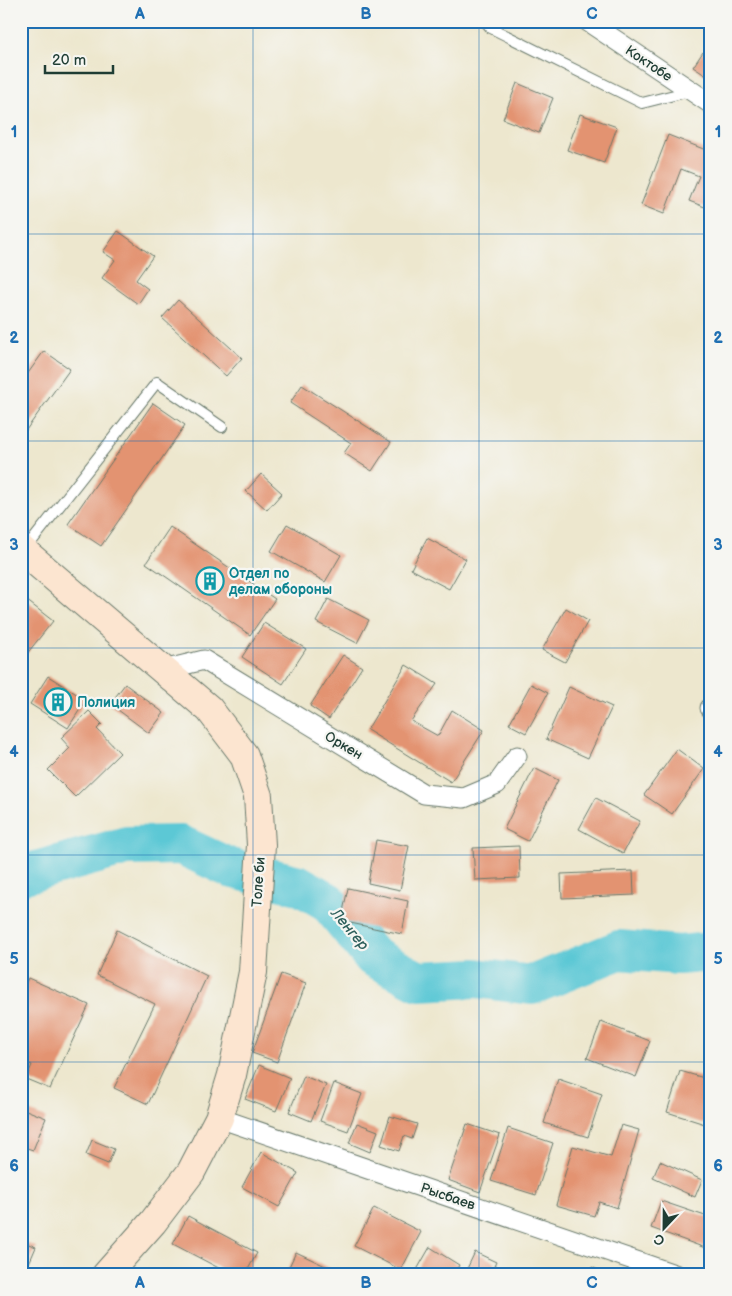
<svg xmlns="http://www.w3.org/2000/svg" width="732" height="1296" viewBox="0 0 732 1296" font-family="'Balsamiq Sans',sans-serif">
<rect width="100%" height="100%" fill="#f6f6f2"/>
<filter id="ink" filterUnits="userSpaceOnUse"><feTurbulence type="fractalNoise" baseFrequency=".02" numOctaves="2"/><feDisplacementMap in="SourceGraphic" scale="10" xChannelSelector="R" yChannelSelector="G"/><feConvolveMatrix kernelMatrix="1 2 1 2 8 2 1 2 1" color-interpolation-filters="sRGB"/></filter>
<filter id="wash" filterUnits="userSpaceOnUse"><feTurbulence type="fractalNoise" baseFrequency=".0096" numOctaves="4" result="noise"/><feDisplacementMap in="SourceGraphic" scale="20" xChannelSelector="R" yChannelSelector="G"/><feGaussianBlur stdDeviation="1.12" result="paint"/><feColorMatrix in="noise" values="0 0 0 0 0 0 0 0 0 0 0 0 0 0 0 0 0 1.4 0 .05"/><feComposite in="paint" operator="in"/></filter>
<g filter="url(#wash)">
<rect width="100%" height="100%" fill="#ede7ce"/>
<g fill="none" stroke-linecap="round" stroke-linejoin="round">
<path stroke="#5cc8d5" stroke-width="40" d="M21 875 127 846 181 845 230 868 299 885 328 902 373 957 419 981 476 978 532 985 619 950 679 955 711 952"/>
</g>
<g id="blocks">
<path fill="#e39371" d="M703 52 711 58V79L693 67Z
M517 83 553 98 539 133 503 119Z
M580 114 617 127 604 163 567 150Z
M668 135 711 152 710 209 689 201 699 176 681 169 664 214 641 205Z
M118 231 153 256 136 280 148 289 138 304 102 278 115 260 103 252Z
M178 300 242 358 226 376 162 318Z
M44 351 70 369 21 437V383Z
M302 385 391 442 372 471 344 453 351 443 290 403Z
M153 403 185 425 101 546 68 524Z
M261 474 282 493 267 510 246 491Z
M287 524 341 555 325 582 271 551Z
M170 527 275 599 250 635 146 563Z
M427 538 466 559 449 589 411 569Z
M21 596 53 621 25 656 21 653Z
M328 599 369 620 357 643 316 622Z
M566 608 588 621 565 662 542 650Z
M264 623 306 649 283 684 242 657Z
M343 655 362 667 329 719 310 706Z
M406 665 437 684 411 721 438 736 452 710 484 730 451 782 367 730Z
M48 676 86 700 68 728 30 704Z
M125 684 164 713 149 733 110 704Z
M531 684 548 693 526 733 509 724Z
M569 687 612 707 588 758 546 739Z
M89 711 102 724 97 729 120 753 75 797 48 770 70 748 61 738Z
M677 749 704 769 672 814 644 795Z
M534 768 558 780 528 841 504 829Z
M596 798 640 821 623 853 579 829Z
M376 840 409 846 400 890 368 883Z
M519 846 520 878 475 880 473 848Z
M633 871 634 895 562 898 561 874Z
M348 888 408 901 402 934 341 921Z
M117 930 207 976 148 1104 114 1088 155 1004 97 975Z
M281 974 306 983 277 1062 252 1053Z
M28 978 89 1005 50 1089 26 1079 32 1065 21 1060V993Z
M601 1022 650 1041 636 1077 587 1058Z
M259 1065 290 1078 276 1111 245 1099Z
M680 1071 711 1080V1126L667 1112Z
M304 1076 326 1085 311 1121 289 1112Z
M558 1079 602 1094 588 1137 544 1123Z
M334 1083 362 1094 348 1131 320 1121Z
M21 1108 46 1118 33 1150 21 1146Z
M390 1116 417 1124 412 1139 404 1136 399 1151 381 1145Z
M357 1123 378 1131 370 1152 349 1143Z
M467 1124 500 1135 480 1192 448 1180Z
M621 1125 639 1130 617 1208 599 1202 594 1216 556 1205 573 1146 611 1157Z
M508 1128 553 1143 536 1195 491 1181Z
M92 1140 114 1149 108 1164 86 1155Z
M261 1152 298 1173 279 1207 242 1187Z
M660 1161 702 1180 695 1197 653 1178Z
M661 1201 711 1218V1241L708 1249 651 1228Z
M374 1208 421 1232 401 1270 354 1246Z
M188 1216 257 1253 245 1275H232L173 1244Z
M21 1241 36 1247 24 1275H21Z
M430 1247 459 1265 454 1275H414Z
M296 1252 344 1275H285Z
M475 1252 496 1262 490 1275H464Z
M592 1267 608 1275H588Z"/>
</g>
</g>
<g filter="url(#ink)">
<use href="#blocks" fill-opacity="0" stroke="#67786a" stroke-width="1"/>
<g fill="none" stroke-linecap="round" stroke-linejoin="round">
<g stroke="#67786a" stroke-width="12">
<path id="lane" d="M485 21 491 28 642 103 690 91
M25 550 157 382 222 427"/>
</g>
<g stroke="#67786a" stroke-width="21">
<path id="street" d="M587 21 711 104
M163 670 204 660 424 794 464 798 497 784 517 756
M710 708 711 709
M219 1118 677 1275"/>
</g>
<g stroke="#67786a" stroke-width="30">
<path id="secondary" d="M21 549 209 709 244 755 258 796 261 845 253 972 232 1075 219 1118 191 1172 153 1222 106 1275"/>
</g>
<use href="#lane" stroke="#fff" stroke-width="10"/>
<use href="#street" stroke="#fff" stroke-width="19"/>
<use href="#secondary" stroke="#fce5d0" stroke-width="28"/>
</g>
</g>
<path fill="none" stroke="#1f6fb2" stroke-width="1" stroke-opacity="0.55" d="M253 21V1275M479 21V1275M21 234H711M21 441H711M21 648H711M21 855H711M21 1062H711"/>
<defs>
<g id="building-ring" transform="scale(1.4375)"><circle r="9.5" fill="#f6f6f2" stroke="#0f9aa8" stroke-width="1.5"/><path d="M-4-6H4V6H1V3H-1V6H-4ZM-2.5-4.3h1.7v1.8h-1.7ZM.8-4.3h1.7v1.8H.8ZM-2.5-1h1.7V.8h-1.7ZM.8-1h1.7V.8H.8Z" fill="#0f9aa8"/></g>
</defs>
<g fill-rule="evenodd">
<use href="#building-ring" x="210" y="581"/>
<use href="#building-ring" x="58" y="702"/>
</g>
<g text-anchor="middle" stroke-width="4.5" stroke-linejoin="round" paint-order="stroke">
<g font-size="14" fill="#1f3d34" stroke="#f6f6f2">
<text transform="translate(649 63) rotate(34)" y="5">Коктобе</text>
<text transform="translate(344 745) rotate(31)" y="5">Оркен</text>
<text transform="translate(258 882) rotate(-86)" y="5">Толе би</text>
<text transform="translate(448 1196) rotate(19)" y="5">Рысбаев</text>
</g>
<g font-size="14" font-weight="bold" fill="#0d838f" stroke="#f6f6f2" text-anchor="start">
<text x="229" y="578">Отдел по<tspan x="229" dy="16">делам обороны</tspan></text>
<text x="77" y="707">Полиция</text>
</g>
<g font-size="15" font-style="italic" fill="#2e605c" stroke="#f6f6f2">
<text transform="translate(350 929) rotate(50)" y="5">Ленгер</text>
</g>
</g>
<rect width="732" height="1296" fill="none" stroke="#f6f6f2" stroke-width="55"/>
<g transform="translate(664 1228) rotate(202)" stroke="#f6f6f2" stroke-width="4" paint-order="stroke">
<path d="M0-4L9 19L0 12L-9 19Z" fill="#1f3d34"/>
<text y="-8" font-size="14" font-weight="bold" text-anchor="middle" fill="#1f3d34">С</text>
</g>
<path d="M45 65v8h68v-8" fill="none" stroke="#1f3d34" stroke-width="2.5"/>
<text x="52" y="65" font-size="15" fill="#1f3d34" stroke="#f6f6f2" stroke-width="4" paint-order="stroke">20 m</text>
<rect x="28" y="28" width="676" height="1240" fill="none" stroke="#1f6fb2" stroke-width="2"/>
<g font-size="16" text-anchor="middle" font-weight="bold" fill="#1f6fb2">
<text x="140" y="19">A</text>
<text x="366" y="19">B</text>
<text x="592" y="19">C</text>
<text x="14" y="137">1</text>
<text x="718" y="137">1</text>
<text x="14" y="343">2</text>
<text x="718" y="343">2</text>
<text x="14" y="550">3</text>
<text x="718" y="550">3</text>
<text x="14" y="757">4</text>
<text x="718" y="757">4</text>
<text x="14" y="964">5</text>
<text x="718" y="964">5</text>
<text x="14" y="1171">6</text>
<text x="718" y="1171">6</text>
<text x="140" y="1288">A</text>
<text x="366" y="1288">B</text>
<text x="592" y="1288">C</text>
</g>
</svg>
